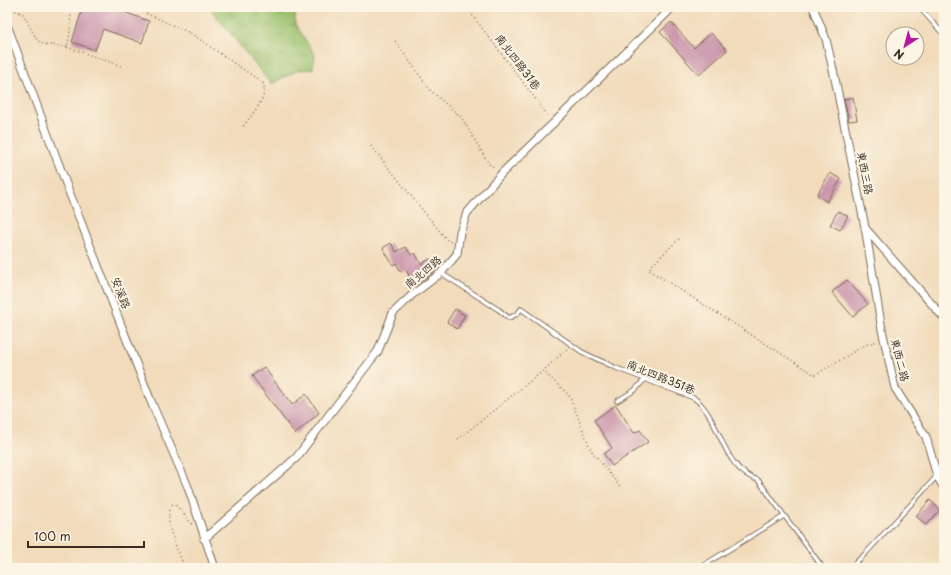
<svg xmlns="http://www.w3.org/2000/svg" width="951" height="575" viewBox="0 0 951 575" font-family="'Playpen Sans','LXGW WenKai TC',sans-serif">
<defs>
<pattern id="grass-tufts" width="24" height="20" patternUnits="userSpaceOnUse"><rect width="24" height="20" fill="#9ac16d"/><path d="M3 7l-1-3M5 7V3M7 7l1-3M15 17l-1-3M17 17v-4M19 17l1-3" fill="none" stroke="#7f9d59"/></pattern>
</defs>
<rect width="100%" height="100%" fill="#fcf5e5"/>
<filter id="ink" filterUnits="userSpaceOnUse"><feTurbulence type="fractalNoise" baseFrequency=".025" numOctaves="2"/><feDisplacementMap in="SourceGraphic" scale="8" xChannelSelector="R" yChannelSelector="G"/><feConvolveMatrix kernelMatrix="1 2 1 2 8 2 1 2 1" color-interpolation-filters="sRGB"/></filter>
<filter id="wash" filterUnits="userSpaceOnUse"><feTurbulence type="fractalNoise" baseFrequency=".012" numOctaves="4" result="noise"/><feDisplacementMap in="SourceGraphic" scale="16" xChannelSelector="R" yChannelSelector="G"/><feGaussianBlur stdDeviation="0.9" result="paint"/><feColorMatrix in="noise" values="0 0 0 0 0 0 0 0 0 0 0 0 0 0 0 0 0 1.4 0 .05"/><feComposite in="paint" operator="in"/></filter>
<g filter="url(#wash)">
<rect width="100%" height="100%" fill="#f1dbbb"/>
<path fill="url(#grass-tufts)" stroke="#6a7646" d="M209 7H295V24L315 55 313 69 298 70 271 84Z"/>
<g id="blocks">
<path fill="#c994ab" d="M83 7H110L149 21 142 43 103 29 95 50 72 42Z
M671 22 694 48 711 33 727 50 699 75 660 32Z
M853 97 857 120 849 121 844 99Z
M830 173 841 179 827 202 817 195Z
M838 211 848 216 840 230 830 225Z
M391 243 396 252 406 247 411 255 415 253 421 264 430 259 436 270 415 286 406 270 401 272 396 263 393 265 383 248Z
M847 280 868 304 853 317 832 292Z
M455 309 465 315 457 329 447 322Z
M264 367 292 405 306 394 319 413 295 434 252 376Z
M616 405 634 433 640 430 648 442 612 466 604 454 612 448 594 420Z
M930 500 940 510 926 525 916 516Z"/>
</g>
</g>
<g filter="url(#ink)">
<use href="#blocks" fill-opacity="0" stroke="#7b6855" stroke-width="1"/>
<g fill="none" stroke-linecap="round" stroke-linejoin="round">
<g stroke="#7b6855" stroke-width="5.5">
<path id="service" d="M919 7 944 35
M441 273 499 310 509 318 517 314 521 309 582 352 616 368 694 398C722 419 721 469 758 480L823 568
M617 401 635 390 644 380
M699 568 784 516
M850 568 866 553 937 476"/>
</g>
<g stroke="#7b6855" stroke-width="9">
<path id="minor" d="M813 7 826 39 834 74 865 227 882 330 895 388 926 437 937 476 944 488
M7 25 68 189 150 399 188 487 215 568
M865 228 944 318
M204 539 296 458 378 351 393 313 412 295 441 273 457 254 460 232 467 213 502 173 673 7"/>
</g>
<path stroke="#7b6855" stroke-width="1.5" stroke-dasharray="1 3" stroke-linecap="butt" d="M8 7 23 14 37 40 43 44 67 47 70 34 71 7
M132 7 192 34 263 83C269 98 250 116 242 128
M470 12 549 117
M395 41 430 90 461 117 489 164 496 168
M67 47 124 67
M371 146 446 239 451 242
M679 239 651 266 649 270 815 375 865 345 878 341
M543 371 569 395 591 450 621 488
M458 439 543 371 568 348
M185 568C178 550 163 524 171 504L177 506 192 524"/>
<use href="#service" stroke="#fff" stroke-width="3.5"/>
<use href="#minor" stroke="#fff" stroke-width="7"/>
</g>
</g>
<g text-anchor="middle" stroke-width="4" stroke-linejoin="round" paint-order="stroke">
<g font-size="11" fill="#3b2a1e" stroke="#fcf5e5">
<text transform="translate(518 62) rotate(53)" y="4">南北四路31巷</text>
<text transform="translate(865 173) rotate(79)" y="4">東西三路</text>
<text transform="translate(423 272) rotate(-40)" y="4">南北四路</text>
<text transform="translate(121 293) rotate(69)" y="4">安溪路</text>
<text transform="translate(900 360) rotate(76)" y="4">東西二路</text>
<text transform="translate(661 377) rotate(22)" y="4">南北四路351巷</text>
</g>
</g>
<rect width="951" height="575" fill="none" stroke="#fcf5e5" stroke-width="24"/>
<g transform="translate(905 46) rotate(216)"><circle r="19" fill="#fcf5e5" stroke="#afa495"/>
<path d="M0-3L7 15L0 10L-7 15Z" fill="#b5179e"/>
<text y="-6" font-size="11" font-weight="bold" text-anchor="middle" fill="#3b2a1e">N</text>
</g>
<path d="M28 541v6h116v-6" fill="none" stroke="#3b2a1e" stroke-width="2"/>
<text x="34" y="541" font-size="12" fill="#3b2a1e" stroke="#fcf5e5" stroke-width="3" paint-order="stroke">100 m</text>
</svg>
